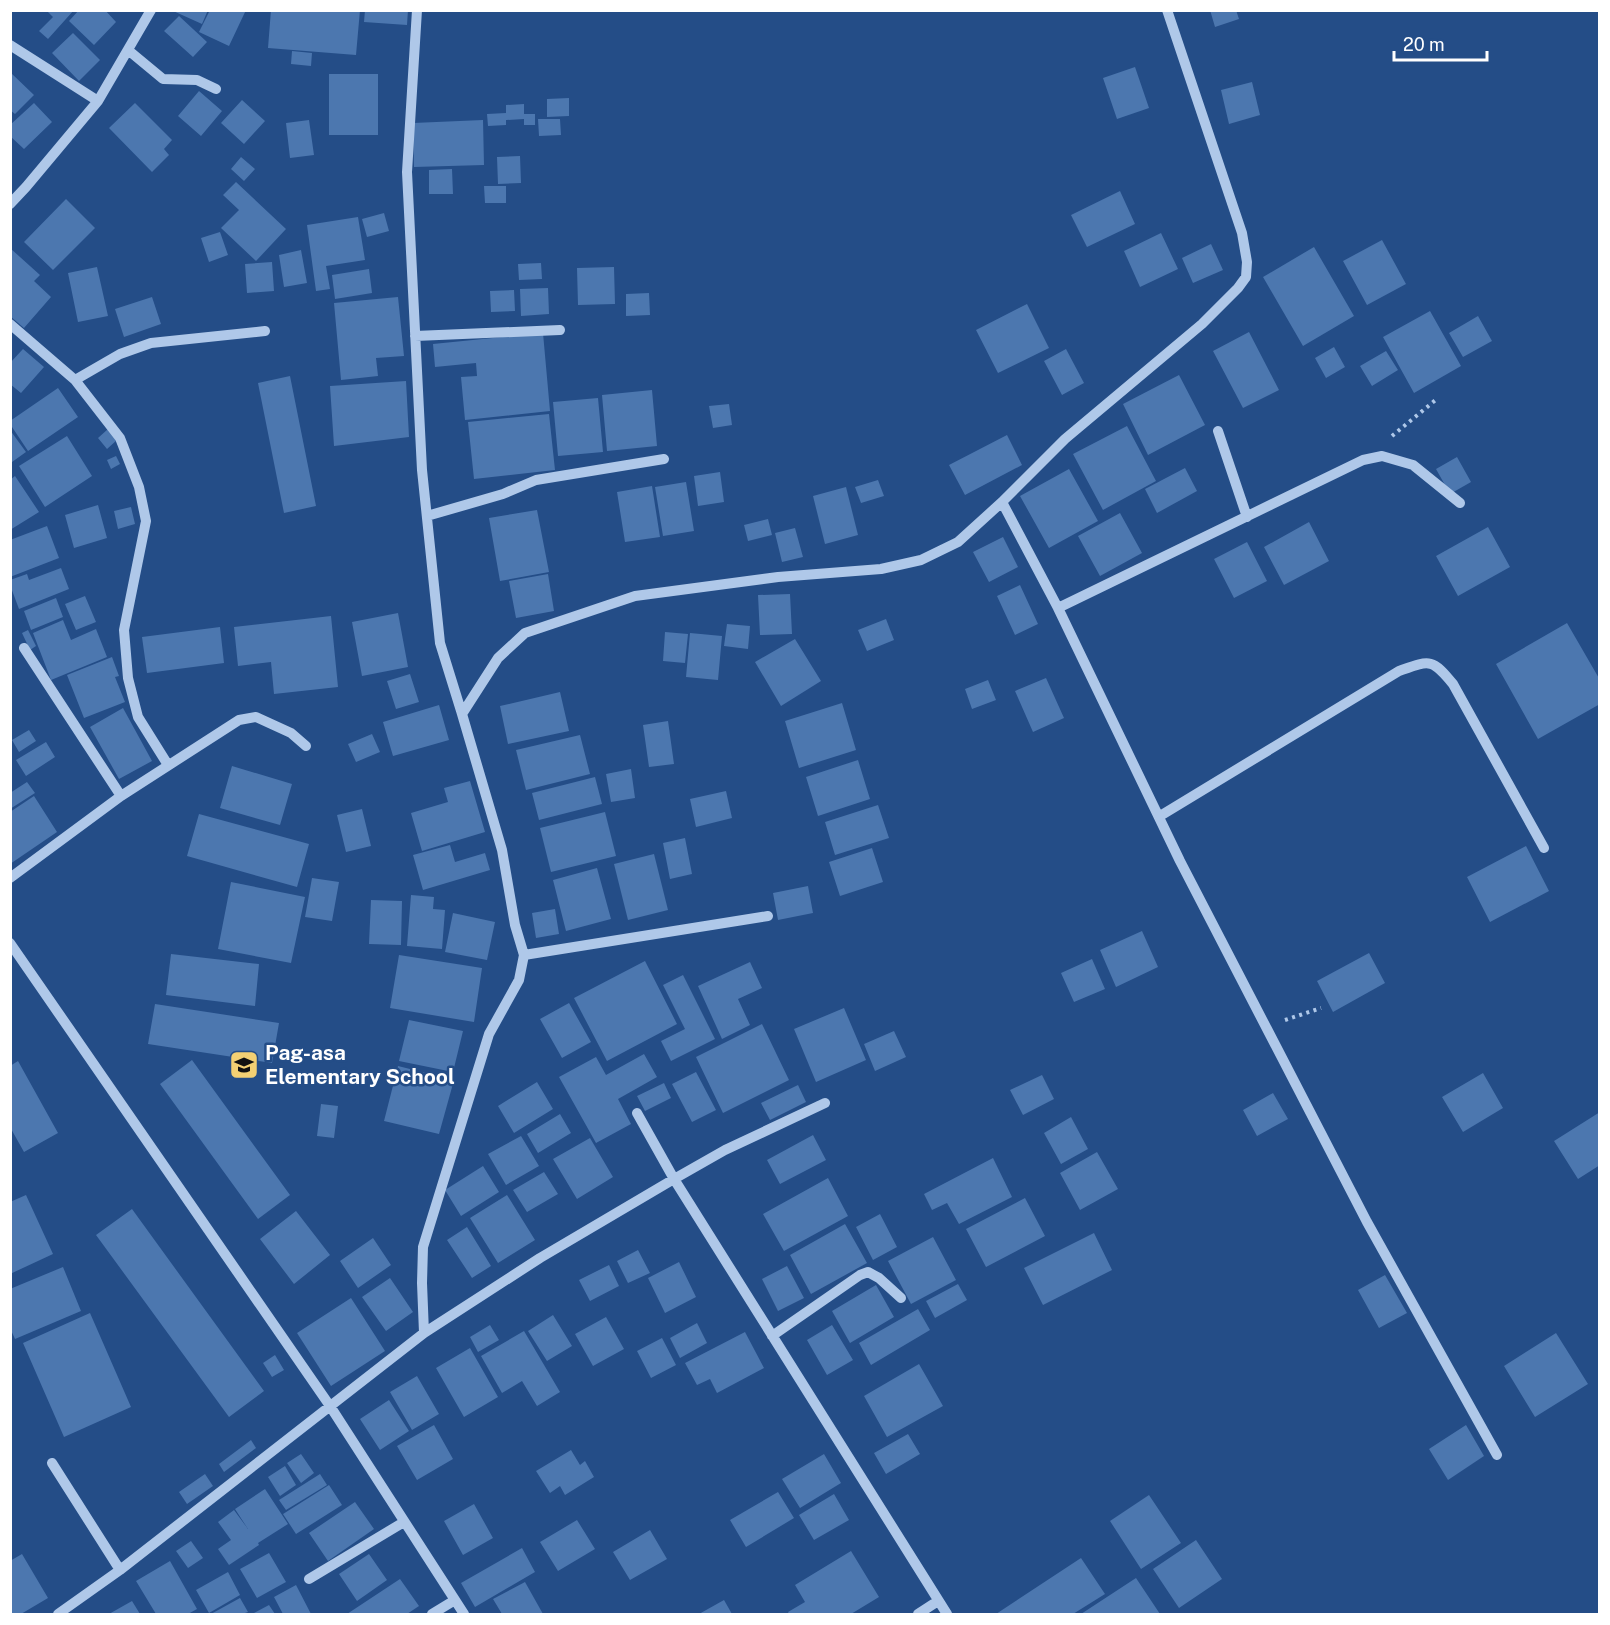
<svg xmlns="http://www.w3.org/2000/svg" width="1610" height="1625" viewBox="0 0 1610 1625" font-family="'Public Sans',sans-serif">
<rect width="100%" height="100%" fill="#244d87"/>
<path fill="#4c77af" d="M46 10H74L48 39 39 31 53 17Z
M79 10H105L116 22 94 45 69 21Z
M171 10H208L202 24Z
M210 10H246L229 46 199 32Z
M271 10H360L356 55 268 48Z
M365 10H408L407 25 364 22Z
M1210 10H1236L1239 19 1215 27Z
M179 16 207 42 193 57 164 31Z
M73 33 100 60 79 81 52 53Z
M292 51 312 53 311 66 291 64Z
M1135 67 1149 108 1117 119 1103 78Z
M10 72 34 95 15 114 10 110Z
M329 74H378V135H329Z
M1252 82 1260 115 1229 124 1221 90Z
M199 91 222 111 201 136 178 116Z
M569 98V116L547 117V99Z
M242 100 265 121 244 144 221 123Z
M34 103 52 122 24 149 10 136V125Z
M135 103 172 140 164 149 169 155 152 172 109 128Z
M524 104V114H535V125H524V119L506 120V125L488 126 487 114 506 113V105Z
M538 119H560L561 135 539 136Z
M309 120 314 155 290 158 286 123Z
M483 120 484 165 414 167 413 123Z
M520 156 521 183 498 184 497 157Z
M241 157 255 169 244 181 231 169Z
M452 169 453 194H429V170Z
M236 182 286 229 256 261 221 228 239 210 223 195Z
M484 186H506V203H485Z
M1120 191 1135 224 1087 247 1071 215Z
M66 199 95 228 53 270 24 242Z
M384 213 389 231 367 237 362 219Z
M358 217 365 260 326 266 330 289 316 291 307 225Z
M220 232 228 255 209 262 201 238Z
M1161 233 1178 269 1140 287 1124 251Z
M1382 240 1406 284 1367 305 1343 261Z
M1211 244 1223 270 1193 283 1182 258Z
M1314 247 1354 316 1303 346 1263 277Z
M10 248 40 275 34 281 51 297 24 328 10 316Z
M301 250 307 283 284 287 279 255Z
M272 262 274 291 247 293 245 264Z
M541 263 542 279 519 280 518 264Z
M97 267 108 316 78 322 68 273Z
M614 267 615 304 578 305 577 268Z
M369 269 372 293 335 299 332 275Z
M548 288 549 314 521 316 520 289Z
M514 290 515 311 491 312 490 291Z
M649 293 650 315 626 316V294Z
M152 297 161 324 124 337 115 309Z
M398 297 404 356 376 358 378 376 341 380 334 303Z
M1027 304 1049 348 998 373 976 330Z
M1430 311 1461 366 1414 393 1383 337Z
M1478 316 1492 341 1463 357 1449 333Z
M1249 332 1279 390 1243 408 1213 351Z
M543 333 550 411 465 420 461 377 477 376 476 363 435 367 433 344Z
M1334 347 1345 367 1326 378 1315 358Z
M23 349 44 367 21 393 10 384V363Z
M1066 349 1084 383 1062 395 1044 361Z
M1386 351 1398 370 1372 386 1360 366Z
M1179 375 1205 425 1148 455 1123 404Z
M290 376 316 506 284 513 258 383Z
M406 381 409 437 334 446 330 386Z
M58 388 78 417 28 451 10 424V421Z
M652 390 657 446 607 451 602 395Z
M598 398 603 452 558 456 553 402Z
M729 404 732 425 713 428 709 406Z
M549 414 555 470 474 479 468 422Z
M1127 426 1156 481 1103 510 1073 454Z
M108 429 117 440 107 449 98 438Z
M10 430 26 452 12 462 10 460Z
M1007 435 1022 465 965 495 949 465Z
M67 436 92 476 45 507 19 466Z
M116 456 120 464 111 469 107 460Z
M1457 457 1471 482 1450 494 1436 469Z
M1185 468 1197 491 1157 513 1145 489Z
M1069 469 1098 521 1049 548 1020 496Z
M720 472 724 502 698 506 694 476Z
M15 476 39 512 10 530V480Z
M878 480 884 496 861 503 855 487Z
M686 482 694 531 663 536 655 487Z
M652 486 660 537 625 542 617 492Z
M846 487 858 535 825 544 813 496Z
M98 505 107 538 74 548 65 515Z
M131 507 135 524 118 529 114 511Z
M537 510 549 572 500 581 489 518Z
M1120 513 1142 553 1100 576 1078 536Z
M768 519 772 535 748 541 744 525Z
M1309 522 1329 561 1284 585 1264 547Z
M47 526 59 558 10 577V540Z
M1488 527 1510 567 1458 596 1436 556Z
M795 528 803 557 782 562 775 533Z
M1003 537 1018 567 989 582 973 552Z
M1247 542 1267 581 1234 598 1214 559Z
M61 568 69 589 19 609 10 585V580L27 574 29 580Z
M548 574 554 611 516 618 509 581Z
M1020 585 1038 624 1015 635 997 596Z
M790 594 792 634 760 635 758 595Z
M85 596 96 622 76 630 65 604Z
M56 598 63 617 31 630 24 611Z
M398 613 408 667 362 676 352 622Z
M331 616 338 687 274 694 271 662 238 666 234 627Z
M886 619 894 640 867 651 858 630Z
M63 620 71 640 96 629 107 657 51 680 33 633Z
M1567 623 1600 680V704L1538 739 1496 664Z
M727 624 750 626 748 649 724 646Z
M220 627 224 663 147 673 142 637Z
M28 630 36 646 30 650 22 633Z
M665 632 688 634 685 663 663 661Z
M690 633 722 636 718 680 686 677Z
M795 639 821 681 781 706 755 662Z
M112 657 119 676 115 677 125 702 84 718 67 675Z
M410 674 419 702 396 709 387 681Z
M1046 678 1064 718 1033 732 1015 691Z
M988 680 996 700 972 709 965 689Z
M560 692 569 731 508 744 500 706Z
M842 703 856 750 799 768 785 721Z
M439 705 449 740 393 756 383 722Z
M123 708 152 761 119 779 90 727Z
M668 721 674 764 649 767 643 725Z
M29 730 36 741 19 752 12 740Z
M372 734 380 752 356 762 348 744Z
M580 735 590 774 526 790 516 750Z
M46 742 55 757 26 776 16 760Z
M858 760 870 799 818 816 806 777Z
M232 766 292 784 280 825 220 808Z
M631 769 635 798 611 802 606 774Z
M595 777 602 804 539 820 532 793Z
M470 781 485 832 422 851 411 813 448 802 444 788Z
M27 782 35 793 10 809V793Z
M726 791 732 818 696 827 690 799Z
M34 796 57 832 10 864V812Z
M878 805 889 838 835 855 825 822Z
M362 809 371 846 346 852 337 815Z
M605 812 616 856 551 872 540 828Z
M199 814 309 844 297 887 187 856Z
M685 838 692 874 670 879 663 843Z
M450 845 455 862 485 853 490 870 423 890 413 855Z
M1526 846 1549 891 1490 922 1467 877Z
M872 848 883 882 840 896 829 862Z
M654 854 668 910 628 920 614 864Z
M597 868 611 919 566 931 553 880Z
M312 878 339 882 332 921 305 917Z
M231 882 305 897 291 963 218 949Z
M808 886 813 913 778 920 773 893Z
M411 895 434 897 433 909 445 910 442 949 407 946Z
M371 900 402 901 401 945 369 944Z
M555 909 559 934 536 938 532 913Z
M453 913 495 922 487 960 445 952Z
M1142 931 1158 967 1116 987 1100 950Z
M1369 953 1385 983 1333 1012 1317 981Z
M171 954 259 964 255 1006 166 995Z
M399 955 482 968 474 1022 390 1008Z
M1092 959 1105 989 1074 1002 1061 973Z
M645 961 677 1024 607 1061 574 998Z
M750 962 762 988 738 999 750 1025 722 1039 698 986Z
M683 975 715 1039 671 1061 661 1041 685 1029 663 985Z
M569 1003 591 1042 562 1058 540 1019Z
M155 1004 279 1023 272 1063 148 1044Z
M844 1008 866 1060 816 1082 794 1029Z
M409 1020 463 1031 453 1072 399 1061Z
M762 1024 789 1080 723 1113 696 1057Z
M894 1031 906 1057 875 1071 864 1044Z
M644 1054 657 1077 618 1099 631 1124 596 1143 559 1077 596 1057 606 1075Z
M192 1060 290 1195 258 1219 160 1084Z
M18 1061 58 1133 24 1152 10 1127V1066Z
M398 1066 454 1080 439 1134 384 1121Z
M696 1072 716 1110 692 1122 672 1084Z
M1483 1073 1503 1108 1463 1132 1442 1097Z
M1042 1075 1054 1099 1023 1115 1010 1090Z
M537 1082 553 1109 514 1133 498 1106Z
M664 1083 671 1098 645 1111 637 1096Z
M798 1085 806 1102 770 1120 761 1103Z
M1273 1093 1288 1119 1257 1136 1243 1110Z
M321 1104 338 1106 334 1138 317 1136Z
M1600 1112V1165L1578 1179 1554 1141Z
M560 1114 571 1133 538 1153 527 1134Z
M1071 1117 1088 1149 1061 1164 1044 1133Z
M813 1135 826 1160 780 1184 767 1160Z
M521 1136 539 1166 506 1185 488 1154Z
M590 1138 613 1177 577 1199 553 1159Z
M1097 1152 1118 1189 1080 1210 1060 1173Z
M993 1158 1012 1197 959 1224 947 1203 932 1210 924 1194Z
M483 1166 499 1192 461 1216 445 1190Z
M544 1172 558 1194 527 1212 513 1190Z
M828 1178 848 1216 784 1251 763 1214Z
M26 1195 53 1254 10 1274V1202Z
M507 1195 535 1240 498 1263 470 1218Z
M1025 1198 1045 1236 986 1267 966 1229Z
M132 1209 264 1391 229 1417 96 1235Z
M296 1211 330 1255 294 1284 260 1239Z
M880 1214 897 1247 873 1260 856 1227Z
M845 1224 867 1263 811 1294 790 1255Z
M467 1227 491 1266 472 1278 447 1240Z
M1094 1233 1112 1270 1043 1305 1024 1268Z
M933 1237 956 1280 911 1304 888 1261Z
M373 1238 391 1265 358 1288 340 1261Z
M638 1250 650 1273 628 1283 617 1261Z
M679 1262 696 1297 665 1313 648 1278Z
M609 1265 619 1286 590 1301 579 1280Z
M787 1266 804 1298 778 1311 762 1279Z
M63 1267 81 1311 15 1339 10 1328V1289Z
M1385 1275 1407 1313 1379 1328 1358 1290Z
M390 1278 413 1312 386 1331 362 1297Z
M958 1284 967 1300 935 1318 926 1301Z
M876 1285 894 1317 850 1343 832 1311Z
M351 1298 385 1351 331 1386 297 1333Z
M918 1309 930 1330 871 1365 859 1343Z
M90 1313 131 1407 64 1437 23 1343Z
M553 1315 572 1346 547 1361 528 1331Z
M606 1317 624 1349 593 1366 575 1334Z
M697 1323 707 1343 680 1358 670 1338Z
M490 1325 499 1340 478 1352 470 1337Z
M832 1325 853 1360 827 1375 807 1340Z
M524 1331 560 1392 537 1406 522 1381 502 1393 481 1356Z
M745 1332 764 1368 717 1393 710 1379 697 1385 685 1363Z
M1556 1333 1588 1384 1535 1417 1504 1366Z
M662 1338 676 1365 651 1378 637 1351Z
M470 1348 498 1397 464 1417 436 1368Z
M275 1355 284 1370 272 1377 263 1363Z
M919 1364 943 1406 887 1437 864 1396Z
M417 1376 439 1414 412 1430 390 1392Z
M389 1400 409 1431 380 1450 360 1419Z
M434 1425 453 1459 417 1480 397 1446Z
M1466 1425 1484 1456 1448 1480 1429 1449Z
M908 1434 920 1454 886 1474 874 1453Z
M251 1440 256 1448 224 1472 219 1464Z
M571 1450 580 1465 585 1461 594 1477 565 1495 560 1486 550 1493 536 1471Z
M301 1454 314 1473 301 1483 287 1463Z
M824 1454 841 1483 800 1508 782 1479Z
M285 1466 296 1485 280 1496 268 1477Z
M205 1474 213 1486 187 1504 179 1492Z
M320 1474 327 1485 286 1510 279 1500Z
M329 1485 342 1505 296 1534 283 1514Z
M265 1489 288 1524 258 1543 259 1545 229 1565 218 1549 231 1540 218 1522 234 1510 248 1529 235 1509Z
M778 1492 794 1518 746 1547 730 1520Z
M834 1494 849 1520 814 1540 799 1515Z
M1149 1495 1181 1543 1141 1569 1110 1521Z
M355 1502 374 1529 328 1561 309 1533Z
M474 1504 493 1538 463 1555 444 1521Z
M577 1520 595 1549 558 1571 540 1542Z
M650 1530 667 1559 630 1580 613 1552Z
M1196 1540 1222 1579 1179 1608 1153 1569Z
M191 1541 203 1558 188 1568 176 1551Z
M522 1548 535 1572 475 1607 461 1583Z
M851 1551 879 1597 851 1614H789L788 1612 805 1602 795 1585Z
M269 1553 286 1582 257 1598 240 1569Z
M22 1554 48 1598 21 1614H10V1561Z
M369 1554 387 1580 357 1601 339 1574Z
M1081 1558 1105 1594 1073 1614H996Z
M170 1561 197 1609 188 1614H156L136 1581Z
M228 1572 240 1595 209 1613 196 1590Z
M1136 1578 1160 1614H1081Z
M400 1579 419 1606 407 1614H347Z
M525 1582 543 1614H502L493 1599Z
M296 1585 311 1614H283L274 1597Z
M240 1598 248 1612 242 1614H211Z
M724 1600 732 1614H699Z
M132 1601 140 1614H109Z
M269 1605 275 1614H252Z"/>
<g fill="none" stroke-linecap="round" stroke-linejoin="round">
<path stroke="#afc8e9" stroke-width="4" stroke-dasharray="3 4.5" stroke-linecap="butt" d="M1392 436 1438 398
M1285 1020 1321 1008"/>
<path stroke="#afc8e9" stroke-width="10" d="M417 10 407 172 422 470 440 643 462 714
M10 45 98 101
M128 50 163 79 197 80 216 89
M10 204 26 187 98 101 151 10
M10 324 75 380 120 438 139 487 146 521 124 630 128 678 138 717 168 765
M415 336 560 330
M75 380 120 354 151 343 265 331
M1218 431 1247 517
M1002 502 1058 608 1180 861 1367 1222 1497 1455
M427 516 503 494 536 480 664 459
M1058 608 1363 460 1382 456 1413 465 1460 503
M24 648 121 796
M1160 816 1399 671C1430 660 1432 658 1453 684L1544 848
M10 878 121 796 239 720 256 717 291 733 306 746
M10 943 330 1406 464 1614
M524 955 515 925 502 850 462 714 498 658 525 633 635 596 778 577 881 569 921 560 958 542 1002 502 1065 439 1202 324 1238 288 1246 277 1247 262 1242 233 1167 10
M637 1113 674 1179 947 1614
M424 1333 422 1283 423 1247 489 1034 519 980 524 955 768 916
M772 1336 860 1275 868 1272 879 1278 901 1298
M52 1463 120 1570
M309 1579 404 1522
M58 1614 120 1570 424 1333 540 1258 674 1179 725 1150 825 1103
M432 1614 455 1600
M918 1614 938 1601"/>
</g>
<defs>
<g id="school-square" transform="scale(1.5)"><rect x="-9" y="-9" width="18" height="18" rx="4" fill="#f3d073" stroke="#244d87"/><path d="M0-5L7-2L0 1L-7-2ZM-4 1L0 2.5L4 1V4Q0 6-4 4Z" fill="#111"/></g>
</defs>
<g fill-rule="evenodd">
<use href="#school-square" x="244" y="1065"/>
</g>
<g text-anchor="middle" stroke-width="5" stroke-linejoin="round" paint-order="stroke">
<g font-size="21" font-weight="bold" fill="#fff" stroke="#244d87" text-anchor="start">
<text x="265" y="1060">Pag-asa<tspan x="265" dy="24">Elementary School</tspan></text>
</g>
</g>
<rect width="1610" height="1625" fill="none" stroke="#ffffff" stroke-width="24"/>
<path d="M1394 51v9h93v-9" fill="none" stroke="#ffffff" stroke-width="3"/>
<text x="1403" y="51" font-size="18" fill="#ffffff" stroke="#244d87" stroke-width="4.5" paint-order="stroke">20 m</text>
</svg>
